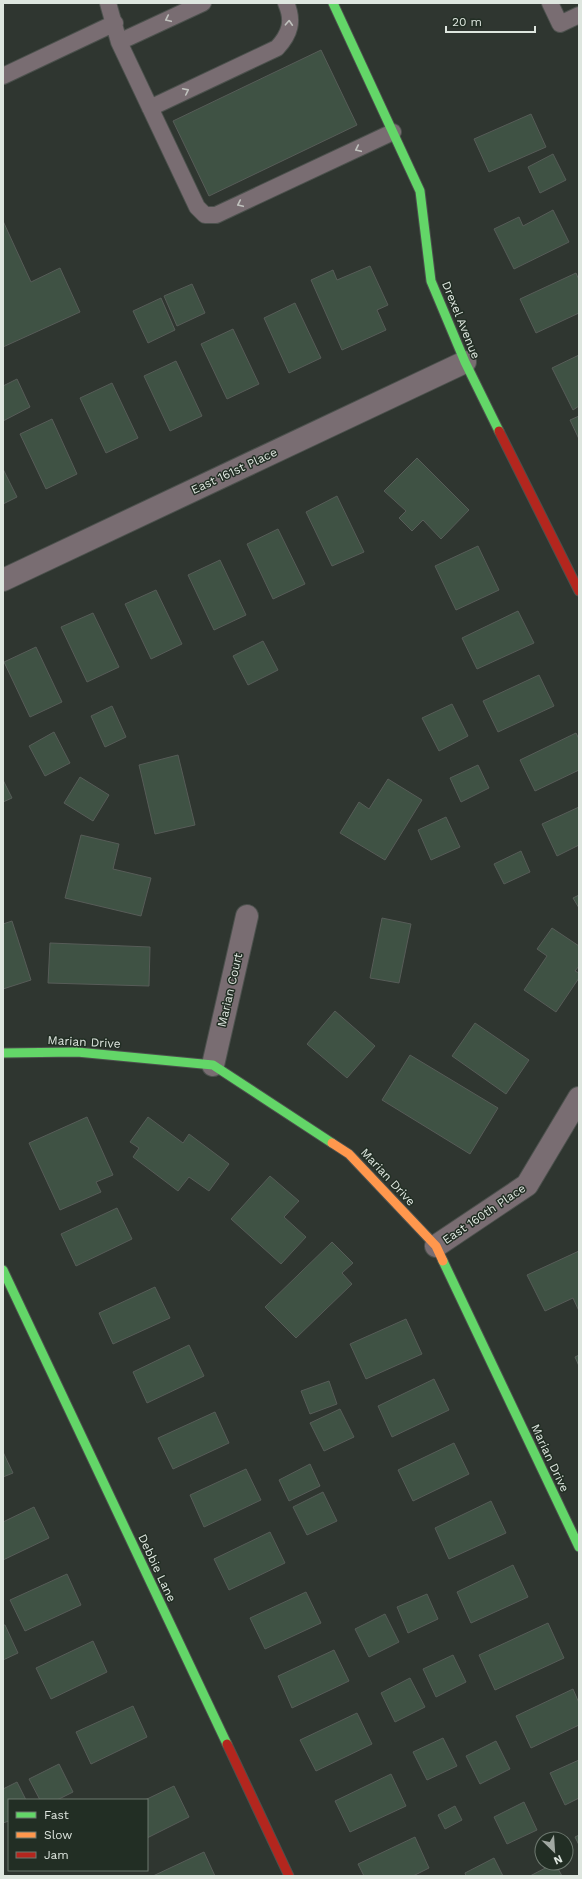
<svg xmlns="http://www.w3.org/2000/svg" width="582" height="1879" viewBox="0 0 582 1879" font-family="'Work Sans',sans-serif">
<rect width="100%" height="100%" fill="#2f3630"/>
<path fill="#3f5244" stroke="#575c58" d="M321 50 357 125 209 196 173 121Z
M531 114 546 147 489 172 474 139Z
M553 154 566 180 540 193 528 167Z
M553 210 569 242 514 269 494 229 519 217 523 226Z
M3 221 31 282 60 268 80 312 3 347Z
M370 266 388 305 377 310 386 330 342 350 311 280 333 270 337 280Z
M576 273 579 280V313L536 333 520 299Z
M192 284 205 313 177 326 164 296Z
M161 298 175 330 148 343 133 311Z
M295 303 321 358 289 373 264 318Z
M233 329 259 384 227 399 201 344Z
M579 355V406L573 410 552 368Z
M176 361 202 416 170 431 144 376Z
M17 379 30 407 3 421V386Z
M112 383 138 438 106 453 80 398Z
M579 416V439L570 420Z
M52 419 77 474 46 489 20 434Z
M417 458 469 510 441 539 423 520 412 531 399 518 406 511 384 491Z
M3 469 17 497 3 504Z
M337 496 364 552 332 566 306 512Z
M278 529 305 584 273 599 247 544Z
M478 546 499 590 456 610 435 566Z
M220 560 246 615 214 630 188 575Z
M156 590 182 644 151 659 125 604Z
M518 611 534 643 477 669 462 638Z
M93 613 119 667 87 682 61 627Z
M263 641 278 670 248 685 233 656Z
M36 647 62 702 30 717 4 662Z
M539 675 554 706 498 732 483 701Z
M452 704 468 736 439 751 422 718Z
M112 706 126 737 105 747 91 716Z
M54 732 70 763 45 776 29 746Z
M576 733 579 739V770L535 791 520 760Z
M178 755 195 825 155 834 139 765Z
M478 765 489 788 461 802 450 778Z
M80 777 109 795 93 821 64 803Z
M388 779 422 800 385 860 340 833 359 802 369 809Z
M3 780 12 798 3 802Z
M579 807V845L557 856 542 824Z
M446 817 460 847 431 860 418 830Z
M81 835 119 844 113 869 151 878 141 916 65 898Z
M521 851 530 872 504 884 494 864Z
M579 895V908L573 898Z
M382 918 411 924 399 983 370 978Z
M12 921 31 980 3 989V924Z
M552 928 579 946V966L575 971 579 973V978L556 1012 524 990 547 956 537 949Z
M50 943 150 947 149 986 48 983Z
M335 1011 375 1046 347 1078 307 1044Z
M475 1023 529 1060 506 1094 452 1056Z
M410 1055 498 1108 470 1154 382 1100Z
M87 1117 113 1175 96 1182 101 1192 60 1210 29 1143Z
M148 1117 183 1143 189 1134 229 1164 209 1191 189 1177 178 1191 133 1157 139 1148 130 1142Z
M270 1176 299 1201 284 1217 306 1237 281 1264 231 1219Z
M117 1208 132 1239 76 1266 61 1234Z
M332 1242 353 1263 342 1273 352 1284 296 1338 265 1307Z
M579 1251V1311L573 1298 545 1311 527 1275Z
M155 1287 170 1318 113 1344 99 1313Z
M406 1319 422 1354 366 1379 350 1344Z
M189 1345 204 1376 147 1403 133 1372Z
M579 1355V1366L575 1357Z
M434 1379 449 1410 392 1437 378 1406Z
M329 1381 337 1404 310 1414 301 1391Z
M340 1409 354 1437 324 1451 310 1423Z
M215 1412 229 1443 173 1469 158 1438Z
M454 1443 469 1474 413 1501 398 1470Z
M3 1452 13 1473 3 1477Z
M310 1464 320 1486 289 1501 279 1480Z
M246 1469 261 1500 204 1527 190 1495Z
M323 1492 337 1521 307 1535 293 1507Z
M491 1501 506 1533 449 1559 435 1528Z
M34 1507 49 1538 3 1560V1522Z
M270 1532 285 1563 229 1590 214 1559Z
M513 1565 528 1597 471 1623 457 1592Z
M67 1574 81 1605 25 1631 10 1600Z
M306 1592 321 1623 265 1649 250 1618Z
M427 1594 438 1619 408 1633 397 1607Z
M385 1614 399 1642 369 1657 355 1629Z
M548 1623 564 1658 495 1690 479 1655Z
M3 1625H5L18 1653 3 1660Z
M93 1641 107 1672 51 1699 36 1668Z
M334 1650 349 1681 292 1708 278 1676Z
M453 1655 466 1682 436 1697 423 1669Z
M410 1678 425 1707 395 1722 381 1693Z
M573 1689 579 1703V1725L531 1748 516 1716Z
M133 1706 147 1737 91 1764 76 1732Z
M357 1713 372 1744 316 1771 300 1740Z
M443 1738 457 1766 427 1780 413 1752Z
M496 1741 510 1769 480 1784 466 1756Z
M579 1760V1798L565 1805 550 1773Z
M59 1764 73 1792 57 1800H40L29 1779Z
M391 1774 406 1806 350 1832 335 1801Z
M17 1782 26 1800H9V1821L3 1823V1789Z
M174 1786 189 1817 147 1838V1800H145Z
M524 1802 537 1830 507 1844 494 1817Z
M455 1806 462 1820 445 1829 438 1815Z
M579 1835V1845L575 1837Z
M415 1837 429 1868 413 1876H364L358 1864Z
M204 1852 215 1876H153Z
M494 1858 503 1876H466L465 1873Z
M555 1863 562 1876H530Z"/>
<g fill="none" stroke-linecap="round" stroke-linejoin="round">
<g stroke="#4c514d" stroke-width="18">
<path id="lane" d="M108 3 119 42 197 207 205 215H216L393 132
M550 3 560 24 579 15
M119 42 203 3
M3 76 115 23
M150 108 277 48C290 34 294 21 286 3"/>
</g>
<g stroke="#4c514d" stroke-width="24">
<path id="street" d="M3 580 465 362
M213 1065 247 916
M436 1246 527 1185 579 1098"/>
</g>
<g stroke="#4c514d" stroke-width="11">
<path id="fast" d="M333 3 420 191 431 281 465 362 499 431
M3 1053 77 1052 213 1065 332 1143
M443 1261 579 1547
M3 1270 227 1744"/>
</g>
<g stroke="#4c514d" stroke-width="11">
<path id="slow" d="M332 1143 349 1154 436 1246 443 1261"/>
</g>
<g stroke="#4c514d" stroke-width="11">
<path id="jam" d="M499 431 579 591
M227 1744 289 1876"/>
</g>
<use href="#lane" stroke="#796d72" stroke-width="16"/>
<use href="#street" stroke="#796d72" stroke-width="22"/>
<use href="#fast" stroke="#63d668" stroke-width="9"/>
<use href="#slow" stroke="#ff974d" stroke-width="9"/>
<use href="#jam" stroke="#b3261e" stroke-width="9"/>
</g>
<defs><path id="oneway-chevron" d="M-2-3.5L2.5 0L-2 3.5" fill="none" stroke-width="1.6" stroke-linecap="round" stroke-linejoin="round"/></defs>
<g stroke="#c0c2be">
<use href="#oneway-chevron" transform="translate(168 19) rotate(155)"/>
<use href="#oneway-chevron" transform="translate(289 23) rotate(-87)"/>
<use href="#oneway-chevron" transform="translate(186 91) rotate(-26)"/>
<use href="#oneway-chevron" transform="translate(358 149) rotate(155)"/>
<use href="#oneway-chevron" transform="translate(240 204) rotate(155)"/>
</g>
<g text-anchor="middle" stroke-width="3" stroke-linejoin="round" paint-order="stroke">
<g font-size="12" fill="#dee6df" stroke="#222e24">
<text transform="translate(461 320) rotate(68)" y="4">Drexel Avenue</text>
<text transform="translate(234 471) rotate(-25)" y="4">East 161st Place</text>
<text transform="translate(230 990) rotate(-77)" y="4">Marian Court</text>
<text transform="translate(84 1042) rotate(3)" y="4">Marian Drive</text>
<text transform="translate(388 1177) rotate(47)" y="4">Marian Drive</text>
<text transform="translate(484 1214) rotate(-34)" y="4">East 160th Place</text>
<text transform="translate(550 1458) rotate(65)" y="4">Marian Drive</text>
<text transform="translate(157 1568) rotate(65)" y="4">Debbie Lane</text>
</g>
</g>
<rect width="582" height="1879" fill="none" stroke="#dee6df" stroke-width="8"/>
<rect x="8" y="1799" width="140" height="72" fill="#222e24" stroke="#6d786f"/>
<rect x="16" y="1812" width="20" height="6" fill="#63d668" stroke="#6d786f"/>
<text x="44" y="1819" font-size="12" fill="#dee6df">Fast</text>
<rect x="16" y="1832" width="20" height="6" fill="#ff974d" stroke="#6d786f"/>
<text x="44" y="1839" font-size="12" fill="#dee6df">Slow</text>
<rect x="16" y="1852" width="20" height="6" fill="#b3261e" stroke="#6d786f"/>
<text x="44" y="1859" font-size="12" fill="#dee6df">Jam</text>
<g transform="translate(554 1851) rotate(155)"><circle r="19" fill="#222e24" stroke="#6d786f"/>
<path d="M0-3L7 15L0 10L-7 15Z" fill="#a1a8a2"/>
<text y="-6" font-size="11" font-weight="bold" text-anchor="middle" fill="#dee6df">N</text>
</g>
<path d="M446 26v6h89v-6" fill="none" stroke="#dee6df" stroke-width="2"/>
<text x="452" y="26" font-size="12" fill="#dee6df" stroke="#222e24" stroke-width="3" paint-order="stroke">20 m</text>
</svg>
